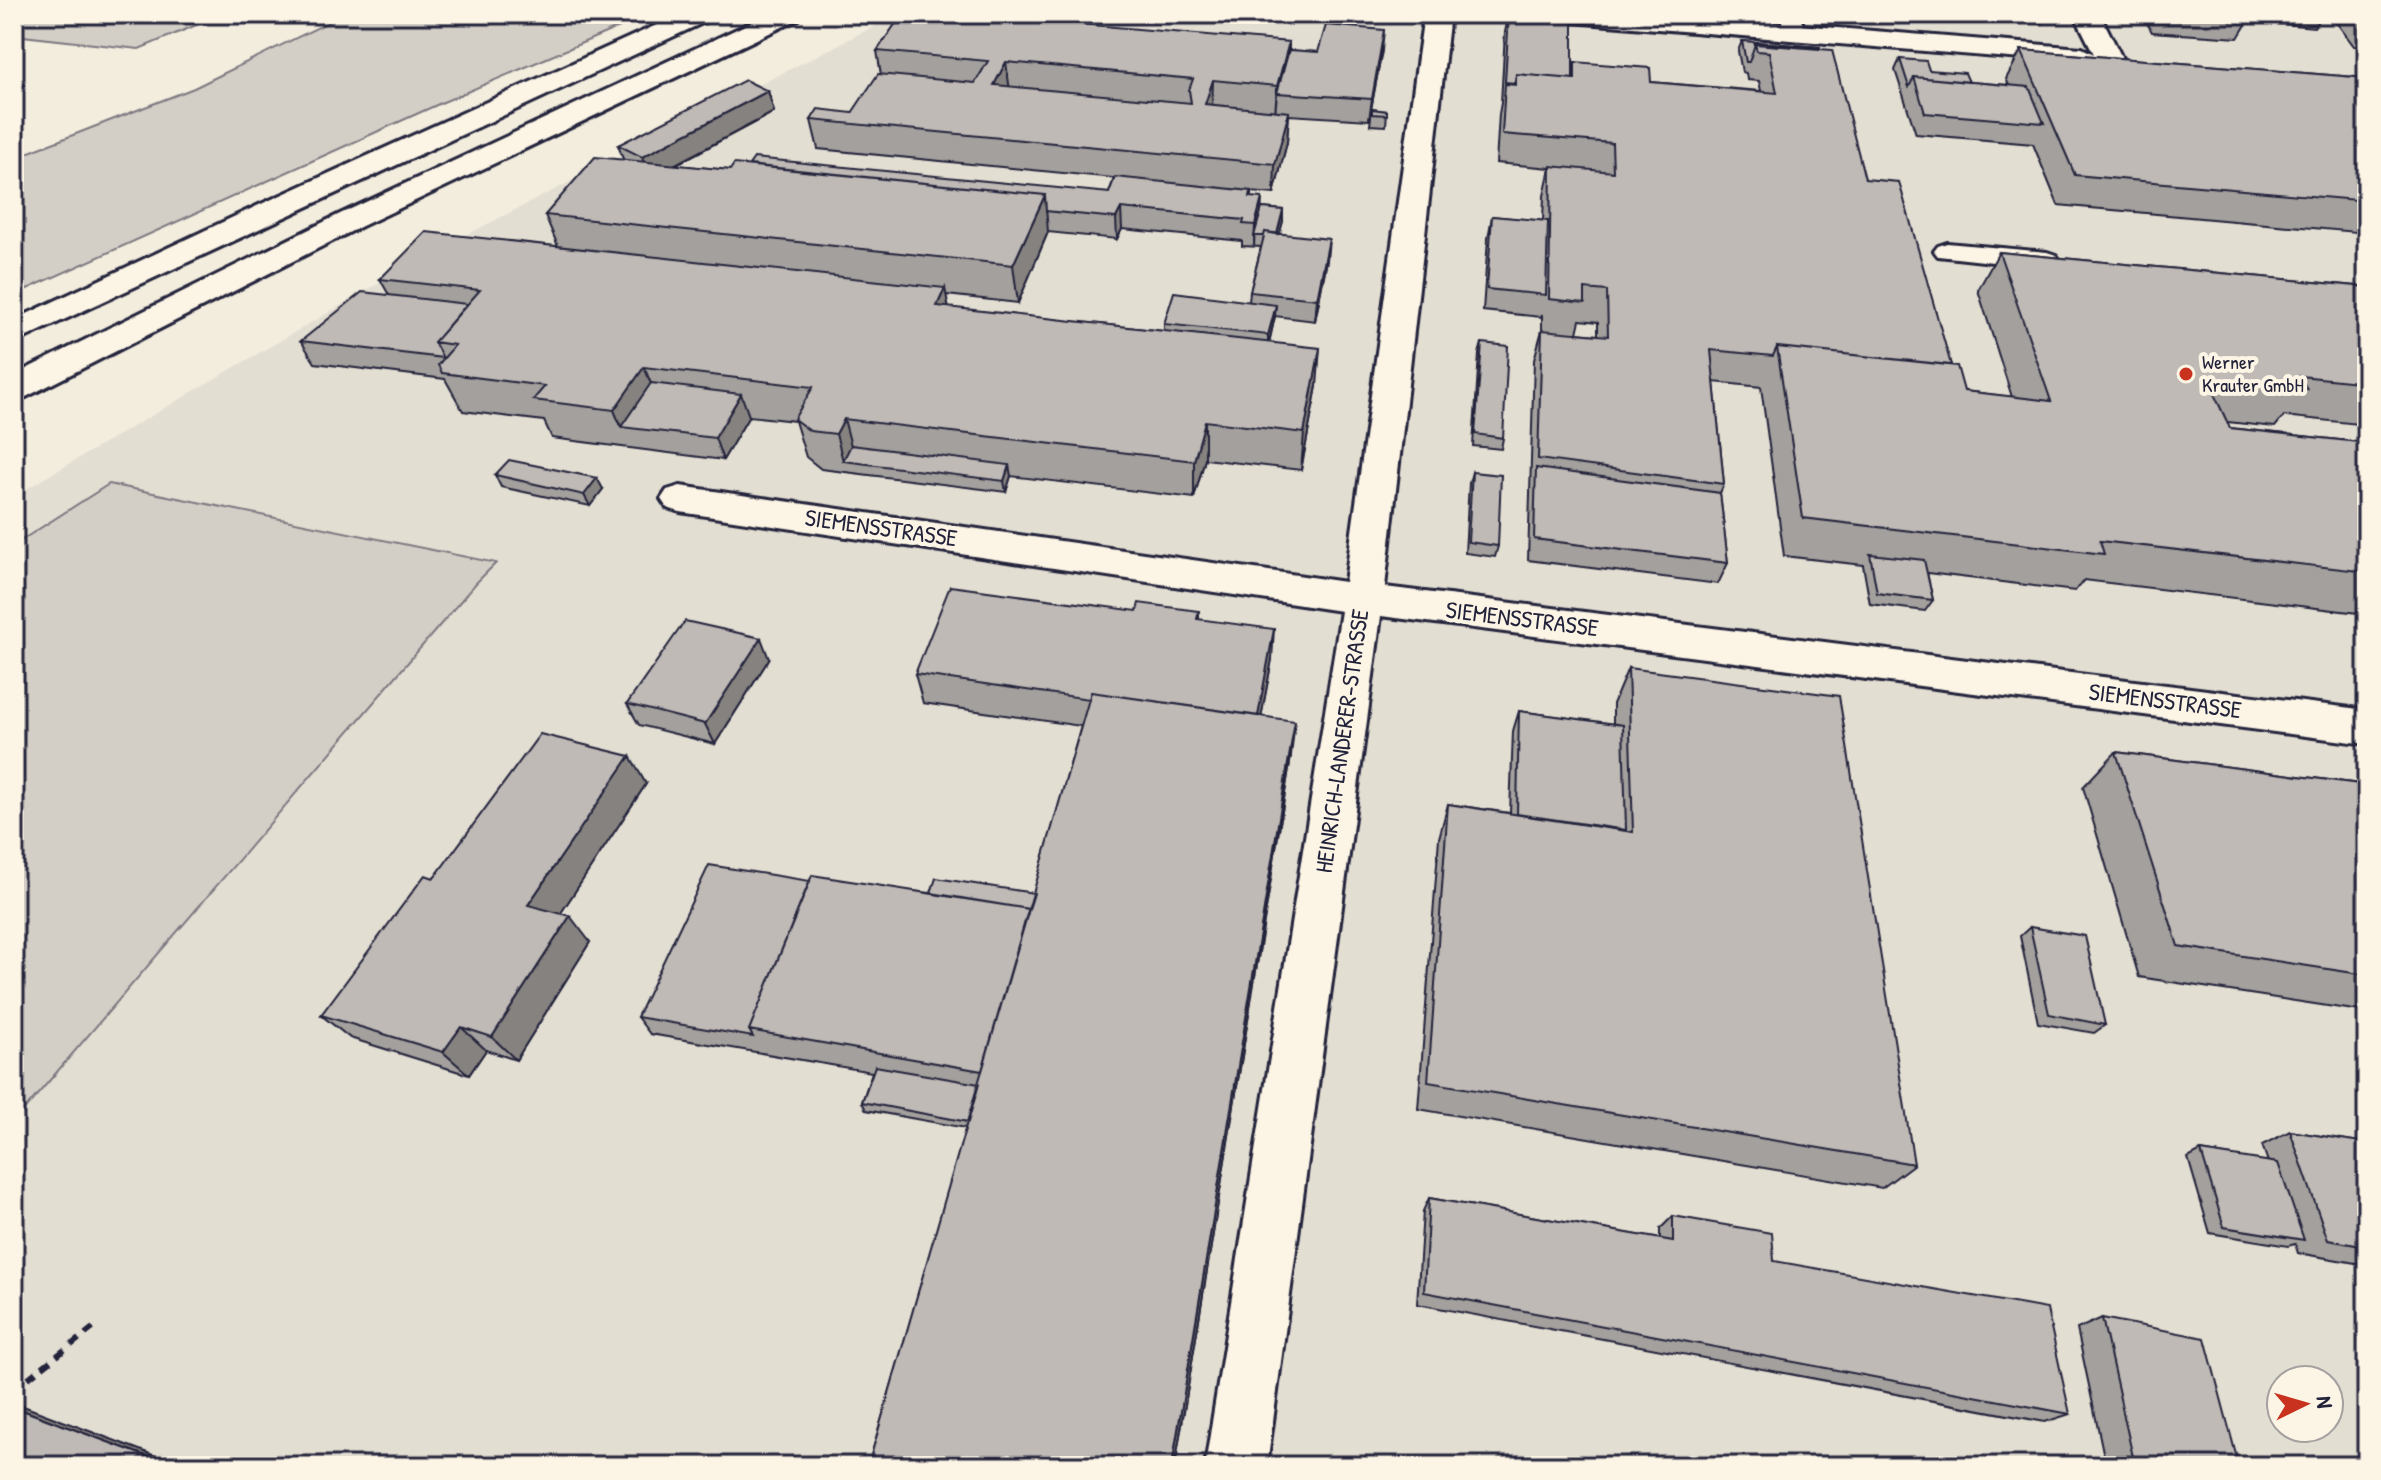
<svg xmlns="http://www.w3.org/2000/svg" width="2381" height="1480" viewBox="0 0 2381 1480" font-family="'Patrick Hand',sans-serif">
<rect width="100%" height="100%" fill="#f3edde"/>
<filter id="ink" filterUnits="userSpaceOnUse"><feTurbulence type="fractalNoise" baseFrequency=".0125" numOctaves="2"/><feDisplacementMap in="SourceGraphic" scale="16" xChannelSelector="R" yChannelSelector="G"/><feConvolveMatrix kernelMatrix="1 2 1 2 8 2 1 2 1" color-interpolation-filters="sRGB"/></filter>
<g filter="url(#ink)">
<path fill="#e3ded2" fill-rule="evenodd" d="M898 14H2367V1466H14V496L427 255ZM2281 1380H2329V1428H2281Z"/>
<path fill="#d4cfc6" stroke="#7b7880" stroke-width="2" d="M14 14H223L139 49 14 35Z
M345 14H650L441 103 14 295V158L194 88Z
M109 484 496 563 476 583 14 1122V545Z"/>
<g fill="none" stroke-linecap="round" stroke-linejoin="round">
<g stroke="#22223b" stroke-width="6">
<path id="lane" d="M1780 14H1800L1804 32 1800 36H1786Z
M1947 243 2047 252 2056 255 2060 260 2056 265 2047 268 1938 256 1934 251 1938 246Z"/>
</g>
<g stroke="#22223b" stroke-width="6">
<path id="street" d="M1424 14H1450L1385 587 2367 710V744L1381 616 1267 1466H1205L1341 611 680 512 667 508 661 499 667 490 680 486 1345 582Z
M1559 14H1665L2082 48 2094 54 2074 14H2100L2122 58 2118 64H2100L2095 56 2091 62 2082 64 1572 22 1563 19Z"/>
</g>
<g stroke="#22223b" stroke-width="6">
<path id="highway" d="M681 14H715L711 19 14 343V320L259 205Z
M769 14H803L799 19 362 226 26 397 14 400V375L340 214Z"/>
</g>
<path stroke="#22223b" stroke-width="6" stroke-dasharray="10 8" stroke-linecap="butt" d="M14 1389 97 1325"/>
<use href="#lane" fill="#fcf5e5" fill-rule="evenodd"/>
<use href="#street" fill="#fcf5e5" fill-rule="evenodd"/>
<use href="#highway" fill="#fcf5e5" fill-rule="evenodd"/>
</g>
<path fill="#a4a09d" stroke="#22223b" stroke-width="2" fill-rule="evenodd" d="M1509 14 1573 70 1575 62 1651 82 1761 91 1759 81 1747 80 1746 73 1742 72 1738 51 1742 41 1820 47 1865 179 1951 365 1964 391 2012 397 1978 290 1999 252 2367 287V425L2284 416 2275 427 2227 422 2230 428 2367 443V614L2084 580 2075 591 1927 573 1933 600 1925 611 1870 604 1863 565 1784 556 1761 387 1714 382 1724 484 1720 493 1728 563 1718 584 1528 560 1534 360 1542 330V314L1541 317 1483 311 1488 238 1492 216 1543 221 1544 196 1550 168 1496 163 1499 114 1501 103 1505 32ZM1580 320 1598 322V335L1577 333Z
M1930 14H2048L2043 23Z
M2142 14H2247L2250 18 2238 38 2152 32Z
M2265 14H2320L2321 16 2314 27 2271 23Z
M2330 14H2367V47L2354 46Z
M1289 42V50L1318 52 1382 50 1369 120 1289 115 1287 142 1274 194 1251 192V197L1262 208 1283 210V221L1279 234 1327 260 1315 321 1275 316 1269 343 1317 386 1301 470 1205 459 1194 498 1011 476 1006 492 821 469 806 457 795 421 749 416 723 460 552 438 544 421 463 411 445 379 315 363 301 341 389 295 380 279 558 246 545 215 623 159 618 145 768 91 774 112 675 165 730 170 1109 193 1114 178 818 149 811 120 852 113 881 75 877 51ZM1122 229 1242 241V246L1261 247 1250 292 1249 302 1164 324V331L948 308 946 295 1018 303 1048 232 1117 239Z
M2021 50 2367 78V233L2058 205 2033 144 1916 134 1895 70 1900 59 1929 70 1969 82 2009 85 2006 79Z
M1372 109 1387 111 1386 126 1370 125Z
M1482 343 1503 438 1501 449 1473 446 1479 354Z
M1472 472 1498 546 1495 557 1465 553 1469 483Z
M495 475 603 489 590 506 501 487Z
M1137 611H1199V620L1272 659 1261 716 1291 756 1175 1466H868L966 1128 866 1110 862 1102 872 1072 650 1034 637 1017 810 881 931 893H1034L1081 726 923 703 915 674Z
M769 659 715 744 639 725 627 704Z
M1628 668 1914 1164 1882 1188 1418 1109 1439 838 1448 804 1510 813 1513 731 1519 711 1613 724V704Z
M2116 752 2367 785V1012L2139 977 2083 787Z
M646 784 560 914 590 942 516 1060 486 1050 469 1075 350 1038 321 1015 434 878Z
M2030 927 2105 1025 2094 1033 2038 1023 2020 936Z
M2290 1131 2367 1143V1265L2298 1253 2295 1244 2288 1246 2210 1233 2188 1158 2201 1151 2268 1162 2262 1145Z
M1429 1198 1660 1239V1229L1673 1216 1774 1261 2070 1414 2045 1422 1417 1304 1423 1211Z
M2102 1318 2239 1466H2106L2077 1329Z"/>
<path fill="#86827f" stroke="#22223b" stroke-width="2" d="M1384 30 1382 50 1369 120 1372 99Z
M1289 42 1288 71 1277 93 1275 115 1277 86Z
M1006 62 1010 91 994 85Z
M1213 80 1212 110 1205 104Z
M768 91 774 112 649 178 642 157Z
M1289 112 1287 142 1274 194 1275 164Z
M1045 195 1048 232 1018 303 1013 265Z
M1262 198 1261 219 1254 236V247L1255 225Z
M1121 208 1122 229 1117 239 1116 218Z
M1283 210V221L1276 249V238Z
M1329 239 1327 260 1315 321 1317 299Z
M945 288 952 326 937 306Z
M1276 305 1275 316 1268 347V335Z
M1320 348 1317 386 1301 470 1304 433Z
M644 367 660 405 621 427 614 410Z
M741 394 749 416 723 460 715 438Z
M844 419 854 457 843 461 836 434Z
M1205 421V459L1194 498V461Z
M1009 465 1011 476 1006 492 1004 481Z
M597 478 603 489 590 506 584 495Z
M1274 629 1272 659 1255 751 1256 722Z
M761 638 769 659 715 744 705 724Z
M1295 721 1291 756 1175 1466H1172Z
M630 756 646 784 549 931 528 905Z
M570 916 590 942 516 1060 492 1037Z
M461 1027 486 1050 469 1075 443 1052Z
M14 1403 18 1404 182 1466H172L14 1407Z"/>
<path fill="#bfbab6" stroke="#22223b" stroke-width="2" fill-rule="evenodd" d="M902 14H964L1289 42 1277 86 1213 80 1205 104 1289 112 1275 164 811 120 818 109 852 113 878 74 975 83 988 61 877 51ZM1006 62 1193 79 1189 90 1191 103 994 85Z
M1509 14H1533L1573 17V79L1516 74 1515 83 1505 82Z
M2197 14H2247L2250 18Z
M2295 14H2320L2321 16Z
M1326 25 1384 30 1372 99 1277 93 1289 50 1318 52Z
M1742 41 1820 47V49L1755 44 1749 62H1746Z
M1755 44 1832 50 1865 179 1899 182 1951 365 1777 347 1773 356 1711 350 1724 484 1538 459 1542 330 1608 336 1607 291 1585 289V303L1549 299 1551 166 1613 172 1612 143 1502 134 1505 84 1516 85V74L1575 79V62L1650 68 1651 82 1777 93 1769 52 1757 51Z
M2021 50 2367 78V201L2075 175Z
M1900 59 1926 61 1929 70 1965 73 1969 82 1914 77 1909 87Z
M1914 77 2029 87 2044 123 1925 113Z
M745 80 768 91 642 157 618 145Z
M1372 109 1387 111V115L1372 114Z
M595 157 730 170 734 164 1045 195 1013 265 545 215Z
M754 158 1109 193 1115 177 1251 191 1250 197 1262 198 1255 225 1243 224 1244 220 1121 208 1116 218 1046 211 1045 195 749 165Z
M1262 208 1283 210 1277 234 1265 232 1264 236H1254Z
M1492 216 1548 221 1546 295 1487 289Z
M426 232 945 288 937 306 1320 348 1304 433 1205 421 1194 461 844 419 836 434 810 431 794 419 813 387 644 367 614 410 533 400 545 386 442 373 438 365 455 345 434 342 480 290 380 279Z
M1265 232 1329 239 1317 299 1250 292Z
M1999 252 2367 287V383L2300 376 2307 389 2207 379 2230 428 2367 443V572L2100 541 2104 554 1803 518 1777 347 1957 366 1964 391 2051 401Z
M362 292 467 304 434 342 443 358 301 341Z
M1174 292 1276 305 1268 335 1164 324Z
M1482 343 1508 346 1503 438 1475 434Z
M651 383 741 394 715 438 621 427Z
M851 445 1009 465 1004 481 843 461Z
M509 460 597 478 584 495 495 475Z
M1536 468 1720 493 1728 563 1534 539Z
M1472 472 1501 475 1498 546 1468 542Z
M1870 554 1924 560 1933 600 1877 593Z
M950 586 1137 611 1139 603 1199 611 1197 619 1274 629 1258 716 1091 692 1089 699 915 674Z
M685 621 761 638 705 724 627 704Z
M1628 668 1839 696 1914 1164 1428 1082 1448 804 1633 832Z
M1091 692 1295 721 1172 1466H868Z
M1519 711 1623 725 1626 830 1517 814Z
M540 734 630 756 528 905 570 916 492 1037 461 1027 443 1052 321 1015 425 875 434 878Z
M2116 752 2367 785V975L2178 946Z
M709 865 810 881 749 1030 753 1037 637 1017Z
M812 875 1029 909 982 1071 749 1030Z
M936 878 1034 893 1029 909 931 893Z
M2030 927 2085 936 2105 1025 2049 1014Z
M875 1066 979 1084 968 1122 862 1102Z
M2290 1131 2367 1143V1247L2328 1240Z
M2201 1151 2278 1163 2304 1240 2224 1227Z
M1429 1198 1673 1241V1216L1772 1233 1774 1261 2047 1309 2070 1414 1424 1292Z
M2102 1318 2205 1338 2239 1466H2135Z
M14 1407 172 1466H14Z"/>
</g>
<circle fill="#c8321e" stroke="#fcf5e5" stroke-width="3" cx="2186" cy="374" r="8"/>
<g text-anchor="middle" stroke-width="8" stroke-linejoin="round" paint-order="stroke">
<g font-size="20" fill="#22223b" stroke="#fcf5e5" text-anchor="start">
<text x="2202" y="369">Werner<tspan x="2202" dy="23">Krauter GmbH</tspan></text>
</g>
<g font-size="24" fill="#22223b" stroke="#fcf5e5">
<text transform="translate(881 528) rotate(8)" y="8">SIEMENSSTRASSE</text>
<text transform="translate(1522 619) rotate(7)" y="8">SIEMENSSTRASSE</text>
<text transform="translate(2165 701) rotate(7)" y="8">SIEMENSSTRASSE</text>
<text transform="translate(1342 741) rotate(-82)" y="8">HEINRICH-LANDERER-STRASSE</text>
</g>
</g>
<rect width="2381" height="1480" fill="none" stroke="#fcf5e5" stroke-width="48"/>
<rect x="24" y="24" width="2333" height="1432" fill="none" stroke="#22223b" stroke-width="3" filter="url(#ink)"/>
<g transform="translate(2305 1404) rotate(85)"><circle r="38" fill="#fcf5e5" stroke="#a5a1a1" stroke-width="2"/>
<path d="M0-6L14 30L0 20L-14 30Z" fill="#c8321e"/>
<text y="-12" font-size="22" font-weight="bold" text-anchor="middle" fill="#22223b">N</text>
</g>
</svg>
